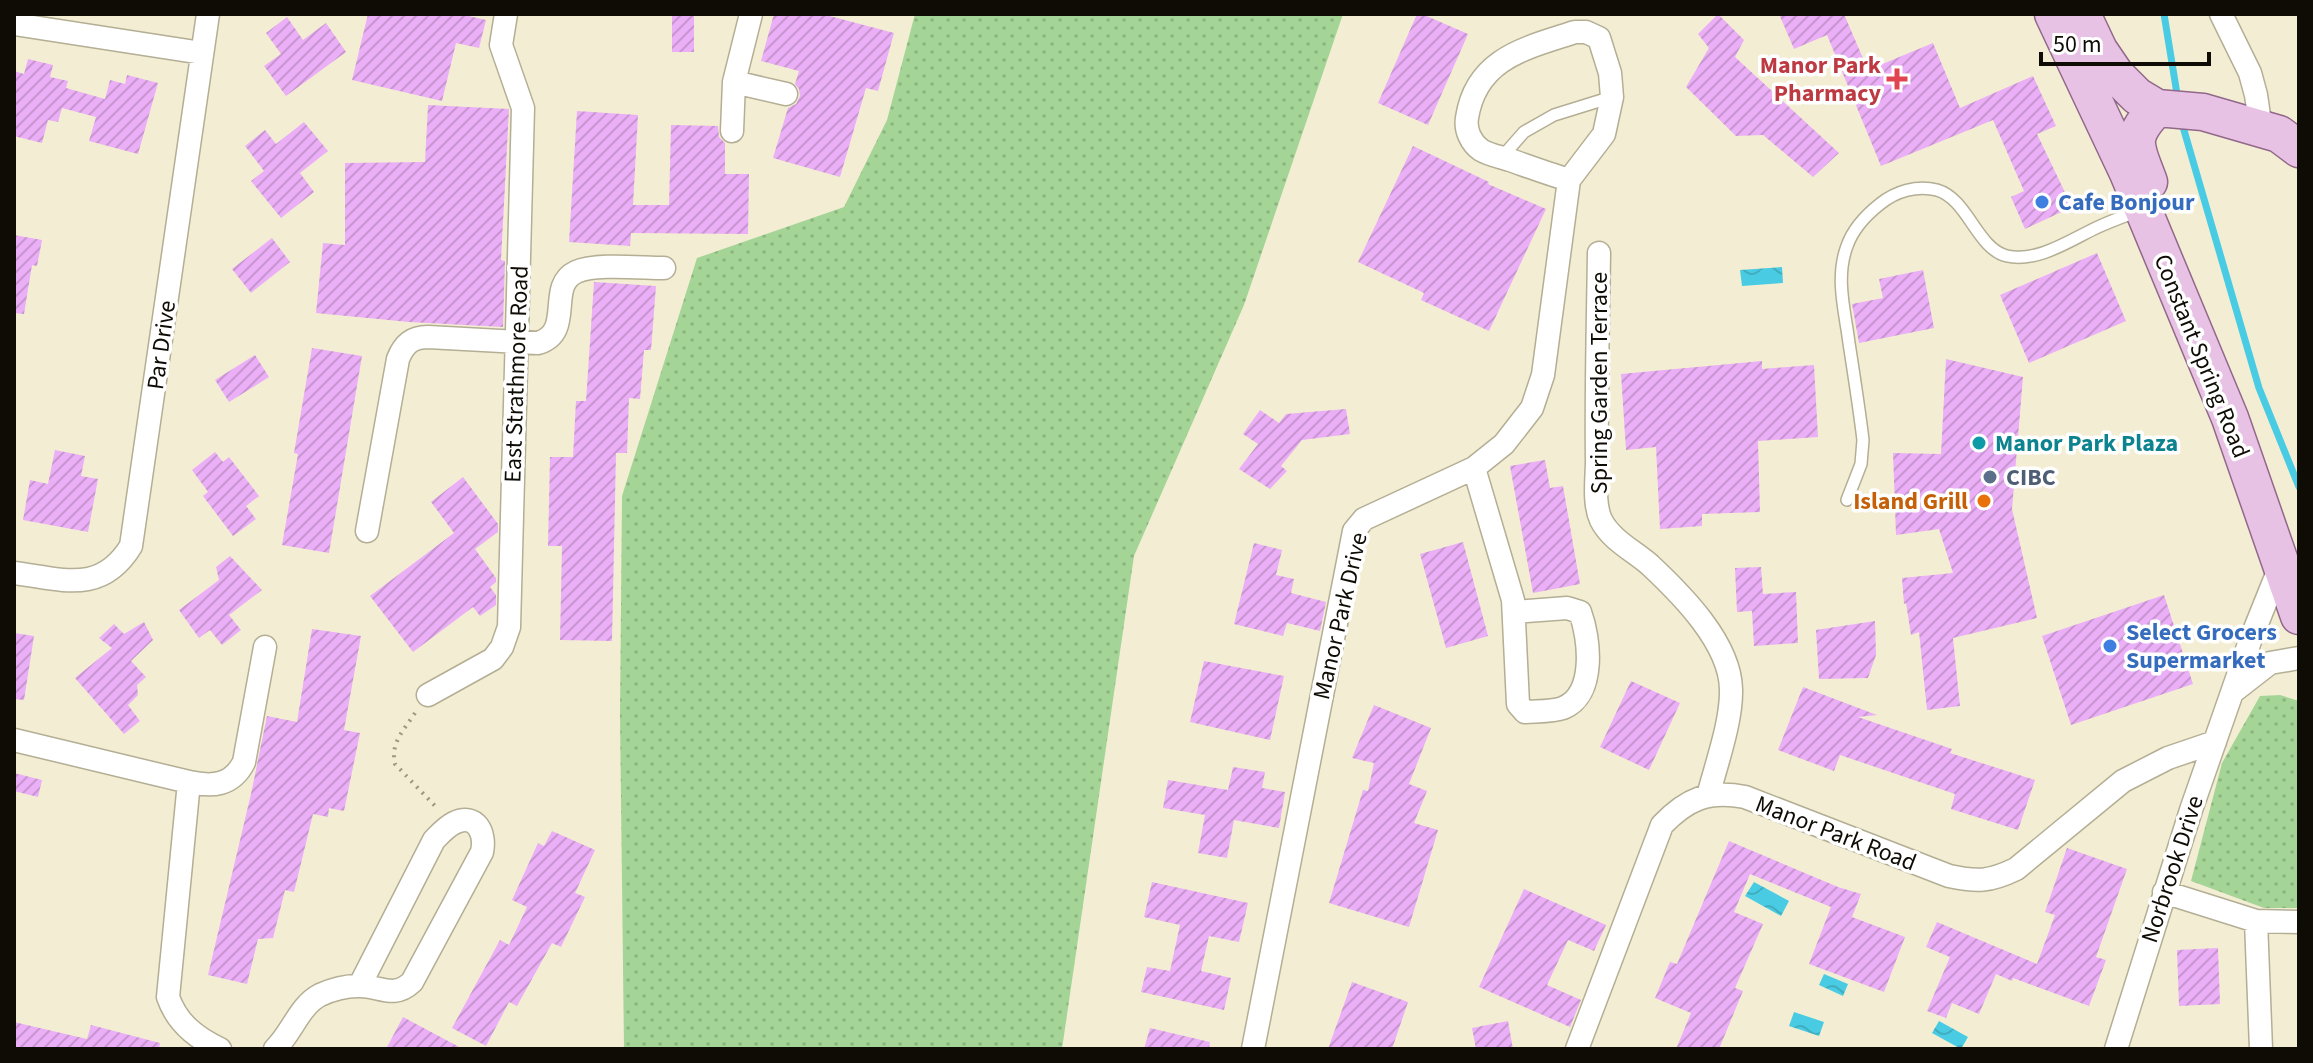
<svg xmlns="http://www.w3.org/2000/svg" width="2313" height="1063" viewBox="0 0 2313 1063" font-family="'Source Sans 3',sans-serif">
<defs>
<pattern id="grass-dots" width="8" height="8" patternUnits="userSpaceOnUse" patternTransform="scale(2)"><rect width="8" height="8" fill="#a4d597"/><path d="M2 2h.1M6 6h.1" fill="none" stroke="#8cb680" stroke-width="1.8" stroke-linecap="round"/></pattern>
<pattern id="water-waves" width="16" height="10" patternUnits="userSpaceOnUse" patternTransform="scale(2)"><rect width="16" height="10" fill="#49cce3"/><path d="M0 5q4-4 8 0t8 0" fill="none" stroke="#3faec1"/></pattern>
<pattern id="building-hatch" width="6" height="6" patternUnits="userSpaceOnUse" patternTransform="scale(2)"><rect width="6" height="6" fill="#eaaff6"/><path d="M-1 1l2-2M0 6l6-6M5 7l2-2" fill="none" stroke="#c895d1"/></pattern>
</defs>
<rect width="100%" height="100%" fill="#f3eed3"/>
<path fill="url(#grass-dots)" d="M915 14H1343L1244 305 1134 556 1062 1049H624L620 716 622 496 697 258 844 207 887 120Z
M2280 695 2299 701V908H2264L2191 881 2222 763 2260 696Z"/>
<path fill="url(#water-waves)" d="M1782 267 1783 283 1742 286 1740 270Z
M1754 882 1789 901 1781 916 1745 896Z
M1824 974 1848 984 1843 996 1819 985Z
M1794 1012 1824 1022 1819 1036 1789 1026Z
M1939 1021 1968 1037 1961 1049 1932 1033Z"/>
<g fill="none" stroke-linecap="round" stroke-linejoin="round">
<path stroke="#49cce3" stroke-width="7" d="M2164 14 2178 100
M2181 120 2259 388 2299 487"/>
</g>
<path fill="url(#building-hatch)" d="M368 14H460L486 20 479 48 456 43 442 101 352 80Z
M672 14H694V52H672Z
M774 14H822L894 33 878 91 866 88 840 177 773 158 788 108 796 104 800 96 799 89 795 84 799 71 761 61Z
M1417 14H1422L1468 34 1428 125 1378 103Z
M1718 14 1744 40 1735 57 1839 153 1813 177 1763 135 1736 136 1686 87 1709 48 1698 34Z
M1779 14H1844L1868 70 1933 43 1960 108 2033 76 2056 126 2037 134 2072 207 2025 229 2011 197 2024 191 1993 120 1881 166 1827 35 1794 49Z
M287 17 303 40 326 23 346 52 286 96 264 66 281 54 266 33Z
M28 59 53 65 50 77 68 81 66 88 105 99 110 80 125 84 127 75 158 83 138 154 89 141 96 117 62 108 58 122 48 120 42 143 14 136V71L24 74Z
M428 105 509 109 501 260 505 261 503 327 409 322 316 313 323 243 345 245V163L425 162Z
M577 111 638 115 633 205H669L671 125 718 126 719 137 725 143V174H749L748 234 631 233 630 246 569 242Z
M304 122 328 151 300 173 314 192 281 218 251 181 264 171 245 146 265 130 276 144Z
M1413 146 1489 182 1488 184 1546 209 1489 331 1421 300 1424 293 1358 262Z
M14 235 42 240 37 266 32 265 24 314 14 313Z
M272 238 290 262 251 293 232 269Z
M2097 253 2126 321 2029 363 2000 295Z
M1923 270 1934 328 1859 343 1852 304 1883 298 1879 279Z
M594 282 656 286 651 350H644L640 399 629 398 627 453H616L612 641 560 640 562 546H548L550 457H573L576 401H586Z
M312 348 362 356 329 553 282 545 298 454 294 453Z
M255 355 269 377 229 402 215 380Z
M1946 359 2023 377 2012 509 2037 618 1953 638 1960 706 1927 710 1919 632 1911 635 1906 603 1904 604 1902 578 1953 573 1939 529 1896 535 1893 453 1941 454Z
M1762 361V369L1814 365 1818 437 1758 441 1760 512 1702 514V526L1660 529 1656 447 1626 450 1621 374Z
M1346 409 1350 434 1302 440 1281 466 1287 471 1270 489 1239 469 1258 444 1243 434 1260 410 1279 423 1286 414Z
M55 450 85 456 81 476 98 479 88 532 23 520 30 480 48 484Z
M215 452 223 462 229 457 259 496 246 506 256 519 233 536 203 496 208 492 192 470Z
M1545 460 1550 488 1563 486 1580 584 1533 593 1510 466Z
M463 477 498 524V532L475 549 496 578V582L490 587 496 595V605L480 616 473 607 413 652 370 596 454 533 431 502Z
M1463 542 1488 636 1446 648 1420 554Z
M1254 543 1282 550 1276 575 1294 579 1291 593 1326 602 1320 631 1287 623 1283 636 1234 624Z
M230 556 262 590 229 615 241 630 222 645 210 630 199 638 179 610 219 580 216 567Z
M1761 567 1763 594 1796 592 1798 643 1754 646 1752 611 1737 612 1735 568Z
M2164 595 2193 684 2071 725 2042 636Z
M1875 621 1876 655 1868 678 1819 679 1816 630Z
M144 622 153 640 131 661 146 677 137 685 138 695 128 705 140 721 124 734 75 678 112 648 99 638 114 624 124 634Z
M312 629 361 636 344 730 360 733 344 811 329 808 328 817 313 814 294 892 285 890 273 938 258 939 247 984 208 975 251 794 267 716 297 722Z
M14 633 34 636 24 700 14 699Z
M1204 661 1284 676 1270 740 1190 722Z
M1631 681 1680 703 1649 770 1600 747Z
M1803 687 1877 715 1858 717 1952 749 1950 753 2035 780 2018 830 1951 809 1955 794 1840 755 1834 771 1778 750Z
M1374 705 1431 728 1409 784 1427 791 1414 823 1438 830 1409 927 1329 903 1363 790 1368 791 1374 763 1352 758Z
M1233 767 1265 772 1262 788 1285 792 1279 828 1234 820 1227 858 1198 853 1205 815 1163 808 1168 780 1228 790Z
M14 773 42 780 38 797 14 791Z
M552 831 595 850 575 893 585 897 561 947 552 943 517 1006 509 1002 486 1046 452 1028 500 940 509 945 527 907 512 900 538 843 544 846Z
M1729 841 1838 887 1861 894 1852 917 1905 937 1884 992 1809 964 1831 907 1750 874 1734 912 1763 924 1735 988 1743 991 1719 1049H1676L1691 1013 1655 998 1670 962 1677 964Z
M2067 848 2127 869 2096 957 2106 960 2089 1006 2013 978 2012 981 1996 974 1979 1014 1952 1003 1946 1018 1927 1011 1950 957 1926 947 1937 922 2037 964 2055 915 2045 912Z
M1152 882 1248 903 1239 942 1209 936 1201 971 1231 978 1224 1010 1141 992 1147 967 1170 971 1180 925 1144 917Z
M1524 889 1606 925 1594 951 1568 940 1547 985 1581 1000 1570 1027 1479 987Z
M2218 948 2220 1004 2179 1006 2177 950Z
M1352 982 1408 1002 1392 1049H1328Z
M403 1017 463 1049H386Z
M1508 1021 1513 1049H1476L1472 1028Z
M14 1022 87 1039 91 1025 160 1043 159 1049H14Z
M1150 1028 1210 1042 1209 1049H1144Z"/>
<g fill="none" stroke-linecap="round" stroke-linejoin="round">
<g stroke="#b3ae94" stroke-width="14">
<path id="lane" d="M1502 157 1524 132 1554 115 1612 97
M1847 500 1861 464 1863 440C1859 407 1854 375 1849 343 1845 311 1835 278 1847 246 1853 229 1866 215 1880 204 1896 191 1917 185 1937 190 1968 199 1977 249 2007 256 2038 263 2072 239 2098 227 2111 221 2125 216 2138 211"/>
</g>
<g stroke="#b3ae94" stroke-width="25">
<path id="street" d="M2221 14 2250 73 2256 95 2261 129
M14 24 202 53
M1575 32H1586L1599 38 1610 73 1612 97 1604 134 1569 180C1549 174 1530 167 1510 160 1501 157 1489 155 1481 150 1471 143 1465 130 1467 118 1476 58 1526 48 1575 32Z
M734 82 786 94
M732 131 734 82 751 14
M1599 253C1598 322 1596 391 1597 460 1597 478 1593 503 1601 520 1611 540 1634 551 1650 565 1682 595 1730 643 1731 689 1732 721 1716 765 1708 796
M1474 468 1513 600 1518 704 1525 712C1536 711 1552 712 1563 708 1596 695 1590 639 1580 612L1567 608 1514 612
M367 531 398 359C404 344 412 337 428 337L538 343C575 332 546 286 576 272 595 263 641 268 664 268
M14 573C62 579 101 595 131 546L208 14
M2234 691 2270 663 2299 658
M428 695 493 659 502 647 509 627 523 108 501 45 506 14
M14 740 189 782 168 997C177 1023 196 1038 220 1049
M189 782C212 787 232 786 244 762L265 647
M2164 892 2256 921 2299 922
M2256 921 2261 1049
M275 1049C292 1033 299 1006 320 995 331 990 345 986 358 986 379 985 393 1000 412 982L482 852C486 833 476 812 454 823 446 827 440 834 434 840L360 985
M1253 1049 1354 531 1364 519 1474 468 1504 444 1532 408 1543 375 1569 180
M1577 1049 1662 825C1687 799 1708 790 1745 797L1949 876C1977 882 1989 882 2016 869L2123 781 2168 758 2215 742
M2116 1049 2191 810 2250 641 2281 564"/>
</g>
<g stroke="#91688a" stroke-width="39">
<path id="primary" d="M2053 14 2128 173 2230 418 2299 616
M2082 14 2099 50 2116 75 2137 96 2157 108 2203 112 2279 134 2299 149
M2149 182C2136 146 2127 139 2157 108"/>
</g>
<path stroke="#9c9884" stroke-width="4" stroke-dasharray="2 6" stroke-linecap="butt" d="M415 713C404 730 390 743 395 764L437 808"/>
<use href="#lane" stroke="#fff" stroke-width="11"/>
<use href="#street" stroke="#fff" stroke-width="22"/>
<use href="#primary" stroke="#e8c2e4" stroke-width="36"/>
</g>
<path fill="#e0444e" stroke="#fff" stroke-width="3" d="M1893 67h8v8h8v8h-8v8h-8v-8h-8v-8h8z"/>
<g fill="#3f7fe0" stroke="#fff" stroke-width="3">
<circle cx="2042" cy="202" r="8"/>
<circle cx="2110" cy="646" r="8"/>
</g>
<circle fill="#0f9aa8" stroke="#fff" stroke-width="3" cx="1979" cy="443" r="8"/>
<circle fill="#5c6f8a" stroke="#fff" stroke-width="3" cx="1990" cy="477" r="8"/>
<circle fill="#e8710a" stroke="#fff" stroke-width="3" cx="1984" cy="501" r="8"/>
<g text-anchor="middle" stroke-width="7" stroke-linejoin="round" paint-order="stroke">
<g font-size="24" font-weight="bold" fill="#be3a42" stroke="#fff" text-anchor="end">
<text x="1881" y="73">Manor Park<tspan x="1881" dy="28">Pharmacy</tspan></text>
</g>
<g font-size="24" font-weight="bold" fill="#366cbe" stroke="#fff" text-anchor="start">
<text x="2058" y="210">Cafe Bonjour</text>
<text x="2126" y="640">Select Grocers<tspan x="2126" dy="28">Supermarket</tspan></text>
</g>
<g font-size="24" fill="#0e0c04" stroke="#fff">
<text transform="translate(161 345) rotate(-82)" y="8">Par Drive</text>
<text transform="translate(2202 356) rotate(68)" y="8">Constant Spring Road</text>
<text transform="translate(516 374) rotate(-88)" y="8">East Strathmore Road</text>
<text transform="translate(1599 383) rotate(-90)" y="8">Spring Garden Terrace</text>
<text transform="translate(1340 616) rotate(-77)" y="8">Manor Park Drive</text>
<text transform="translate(1836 833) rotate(21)" y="8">Manor Park Road</text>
<text transform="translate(2172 869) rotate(-72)" y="8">Norbrook Drive</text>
</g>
<g font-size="24" font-weight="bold" fill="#0d838f" stroke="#fff" text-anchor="start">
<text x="1995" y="451">Manor Park Plaza</text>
</g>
<g font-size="24" font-weight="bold" fill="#4e5e75" stroke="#fff" text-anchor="start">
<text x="2006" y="485">CIBC</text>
</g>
<g font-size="24" font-weight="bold" fill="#c56008" stroke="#fff" text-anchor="end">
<text x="1968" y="509">Island Grill</text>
</g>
</g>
<rect width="2313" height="1063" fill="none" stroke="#0e0c04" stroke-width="32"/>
<path d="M2041 52v12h168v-12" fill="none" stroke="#0e0c04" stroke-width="4"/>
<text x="2053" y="52" font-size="24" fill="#0e0c04" stroke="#ffffff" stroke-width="6" paint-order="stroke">50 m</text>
</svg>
